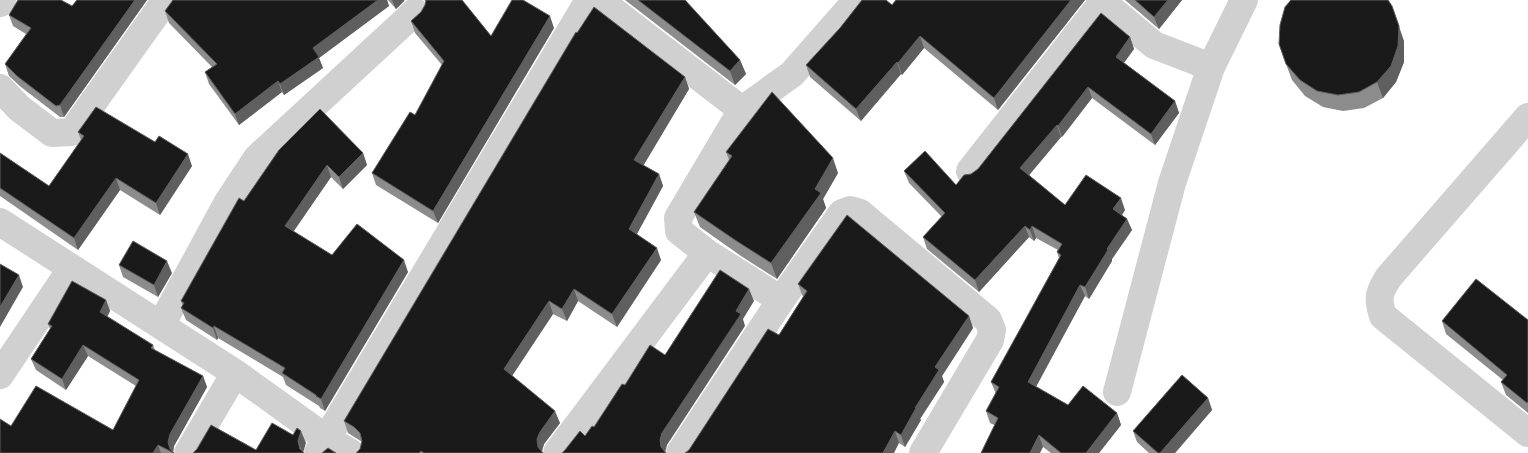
<svg xmlns="http://www.w3.org/2000/svg" width="1528" height="453" viewBox="0 0 1528 453" font-family="Roboto,sans-serif">
<rect width="100%" height="100%" fill="#fff"/>
<g fill="none" stroke-linecap="round" stroke-linejoin="round">
<path stroke="#d0d0d0" stroke-width="28" d="M599 0 742 110
M1100 0 1154 45 1211 67
M0 3 2 0
M0 88 19 108 52 133 72 132 166 0
M1528 117 1388 278C1379 293 1377 298 1383 316L1528 433
M970 171 1103 2
M0 222 235 373 327 439 351 453
M781 300 842 213 850 210 860 213 988 320 992 330 990 340 923 453
M161 325 228 202 257 158 415 12
M0 375 71 269
M1117 392 1172 183 1211 67 1244 0
M188 453 235 373
M318 453 589 0
M557 453 707 253 679 231 678 218 742 110 792 74 857 0
M680 453 781 300 707 253"/>
</g>
<path fill="#8c8c8c" d="M77 0H147L64 117H60L21 87 9 76 5 64 26 34 13 26 9 15 72 6Z
M173 0H387L389 6 319 58 323 68 284 95 282 92 239 125 209 84 205 72 212 67 169 23 165 11Z
M388 0H405L396 9Z
M424 0H462L491 36 554 28 438 223 376 185 372 173 415 115 442 65 415 33 411 21 421 12 425 5 426 1Z
M625 0H685L740 60 746 74 735 85Z
M896 0H1085L998 110 924 48 902 75 901 74 861 121 810 77 806 65 892 5Z
M1125 0H1182L1159 29Z
M1130 37 1134 49 1124 63 1175 101 1179 113 1155 145 1092 98 1062 137H1061L1029 175 1065 205 1125 210 1122 215 1127 219 1132 230 1112 259V261L1089 299 1085 296 1036 387 1068 405 1117 413 1121 425 1099 453H1051L1043 447 990 423 986 411 996 394 991 382 1059 258 1057 252 1058 250 1036 238 1034 241 1029 237 979 292 927 249 923 237 942 217 909 183 904 171 956 185 978 169Z
M1404 41V62L1396 82 1383 98 1364 108 1343 111 1323 107 1305 96 1292 80 1286 64Z
M685 77 689 89 643 165 659 174 663 186 637 234 661 260 617 327 578 301 567 321 553 314 512 376 560 423 544 444 542 451 543 453H356L360 449 362 442 359 440 348 433 344 421Z
M78 132 192 166 160 215 120 190 78 250 0 196V153L49 186 81 140Z
M279 150 363 153 367 165 343 189 331 177 293 232 332 255 408 272 325 411 320 408 319 406 286 385 283 377 218 338 217 340 186 320 181 308 183 306 181 301 244 201Z
M726 152 838 173 823 199 826 208 777 279 741 256 700 227 694 212 729 160Z
M119 265 172 273 158 297 123 277Z
M798 284 969 316 973 328 942 376 944 382 920 419 921 420 905 447 899 443 689 450 779 335 803 297Z
M106 300 110 311 107 317 153 345 155 350 203 376 207 387 174 446 173 452 174 453H0L11 426 113 430 136 386 88 356 66 390 36 370 31 359 50 329 48 324Z
M1528 320V413L1506 395 1501 382 1503 380 1446 334 1442 321Z
M1208 398 1212 410 1175 453H1149L1137 442 1133 431Z"/>
<path fill="#5f5f5f" d="M135 0H147L64 117 60 105Z
M378 0H387L389 6 319 58 323 68 284 95 280 84 313 48Z
M392 0H404V1L396 9Z
M1071 0H1085L998 110 994 98Z
M1168 0H1182L1159 29 1154 17Z
M1392 6 1404 41V62L1396 82 1383 98 1377 82Z
M550 16 554 28 438 223 433 211Z
M920 36 924 48 902 75 898 63Z
M1130 37 1134 49 1120 68 1116 57Z
M740 60 746 74 735 85 730 71Z
M897 62 901 74 861 121 856 109Z
M685 77 689 89 639 173 634 160Z
M278 81 282 92 239 125 235 114Z
M1088 87 1092 98 1062 137 1058 126Z
M1175 101 1179 113 1155 145 1151 134Z
M1057 125 1061 137 1025 180 1020 168Z
M363 153 367 165 343 189 339 177Z
M188 154 192 166 160 215 156 203Z
M833 158 838 173 823 199 826 208 777 279 771 263Z
M327 165 331 177 289 238 285 226Z
M659 174 663 186 633 241 629 229Z
M116 178 120 190 78 250 74 238Z
M1121 198 1125 210 1118 221 1113 209Z
M1127 219 1132 230 1112 259V261L1089 299 1085 287 1107 249Z
M1025 226 1029 237 979 292 975 280Z
M1032 226 1036 238 1034 241 1030 230Z
M657 248 661 260 617 327 612 314Z
M404 260 408 272 325 411 321 399Z
M167 261 172 273 158 297 154 285Z
M19 275 23 287 0 327V307Z
M1080 285 1085 296 1032 394 1028 382Z
M574 289 578 301 567 321 562 309Z
M749 289 754 301 743 319 745 326 667 445 665 453 661 447 660 440 662 433Z
M106 300 110 311 104 323 100 312Z
M549 301 553 314 508 382 504 369Z
M969 316 973 328 942 376 944 382 920 419 921 420 905 447 901 435 915 408 935 367Z
M214 326 218 338 217 340 213 328Z
M83 345 88 356 66 390 62 379Z
M203 376 207 387 174 446 173 453 171 452 168 442 170 434Z
M1208 398 1212 410 1175 453H1160Z
M555 411 560 423 544 444 542 451V453L538 447 537 439 540 432Z
M1117 413 1121 425 1099 453H1086Z
M301 431 306 443 303 453H302L298 441Z
M895 431 899 443 894 453H883Z
M1039 435 1043 447 1040 453H1030Z
M158 445 161 453H153Z"/>
<path fill="#1a1a1a" stroke="#5f5f5f" d="M18 0H61L72 6 77 0H135L60 105 56 106 17 76 5 64 31 28 9 15Z
M173 0H378L313 48 319 57 280 84 278 81 235 114 205 72 217 64 165 11Z
M426 0H462L491 36 512 0H523L550 16 433 211 372 173 410 112 415 115 444 61 411 21 421 12 425 5Z
M638 0H685L740 60 730 71Z
M862 0H886L892 5 896 0H1071L994 98 920 36 898 63 897 62 856 109 806 65 840 28Z
M1135 0H1168L1154 17Z
M1291 0H1388L1392 6 1399 26 1398 46 1391 66 1377 82 1359 92 1338 95 1317 91 1300 80 1286 64 1279 44 1280 25 1285 7Z
M594 7 685 77 634 160 659 174 629 229 657 248 612 314 574 289 562 309 549 301 504 369 555 411 540 432 537 439 538 447 543 453H424L421 451 419 453H356L360 449 362 441 360 433 354 427 344 421 576 32 577 33Z
M1101 13 1130 37 1116 57 1175 101 1151 134 1088 87 1058 126 1057 125 1020 168 1065 205 1086 175 1121 198 1113 209 1127 219 1107 249 1108 250 1085 287 1080 285 1028 382 1068 405 1083 386 1117 413 1086 453H1061L1039 435 1030 453H981L998 418 986 411 999 387 991 382 1061 255 1057 252 1062 244 1032 226 1030 230 1025 226 975 280 923 237 945 213 904 171 925 151 956 185 964 175 971 174 978 169Z
M772 92 833 158 815 189 821 193 771 263 735 240 694 212 732 156 726 152Z
M96 107 155 142 159 136 188 154 156 203 116 178 74 238 0 188V153L49 186 84 136 78 132Z
M320 109 363 153 339 177 327 165 285 226 332 255 357 224 404 260 321 399 316 396V395L282 373 285 368 214 326 213 328 181 308 184 303 181 301 239 198 244 201 279 150Z
M847 215 969 316 935 367 939 370 915 408H916L901 435 895 431 883 453H685L689 450 768 329 779 335 807 291 798 284Z
M133 241 167 261 154 285 119 265Z
M0 264 19 275 0 307Z
M720 270 749 289 736 311 741 314 662 433 660 440 661 447 666 453H562L565 450 580 431 585 436 592 426 594 427 622 384 625 385 650 345 665 355Z
M1476 279 1528 320V402L1527 403 1501 382 1507 375 1442 321Z
M72 281 106 300 100 312 153 345 151 348 203 376 170 434 168 442 170 449 174 453 158 445 153 453H0V419L11 426 36 386 113 430 139 380 83 345 62 379 31 359 52 326 48 324Z
M1182 375 1208 398 1160 453H1158L1133 431Z
M272 423 293 435 297 428 301 431 298 441 300 449 304 453H193L197 449 211 425 256 450Z
M328 448 336 453H322Z"/>
</svg>
